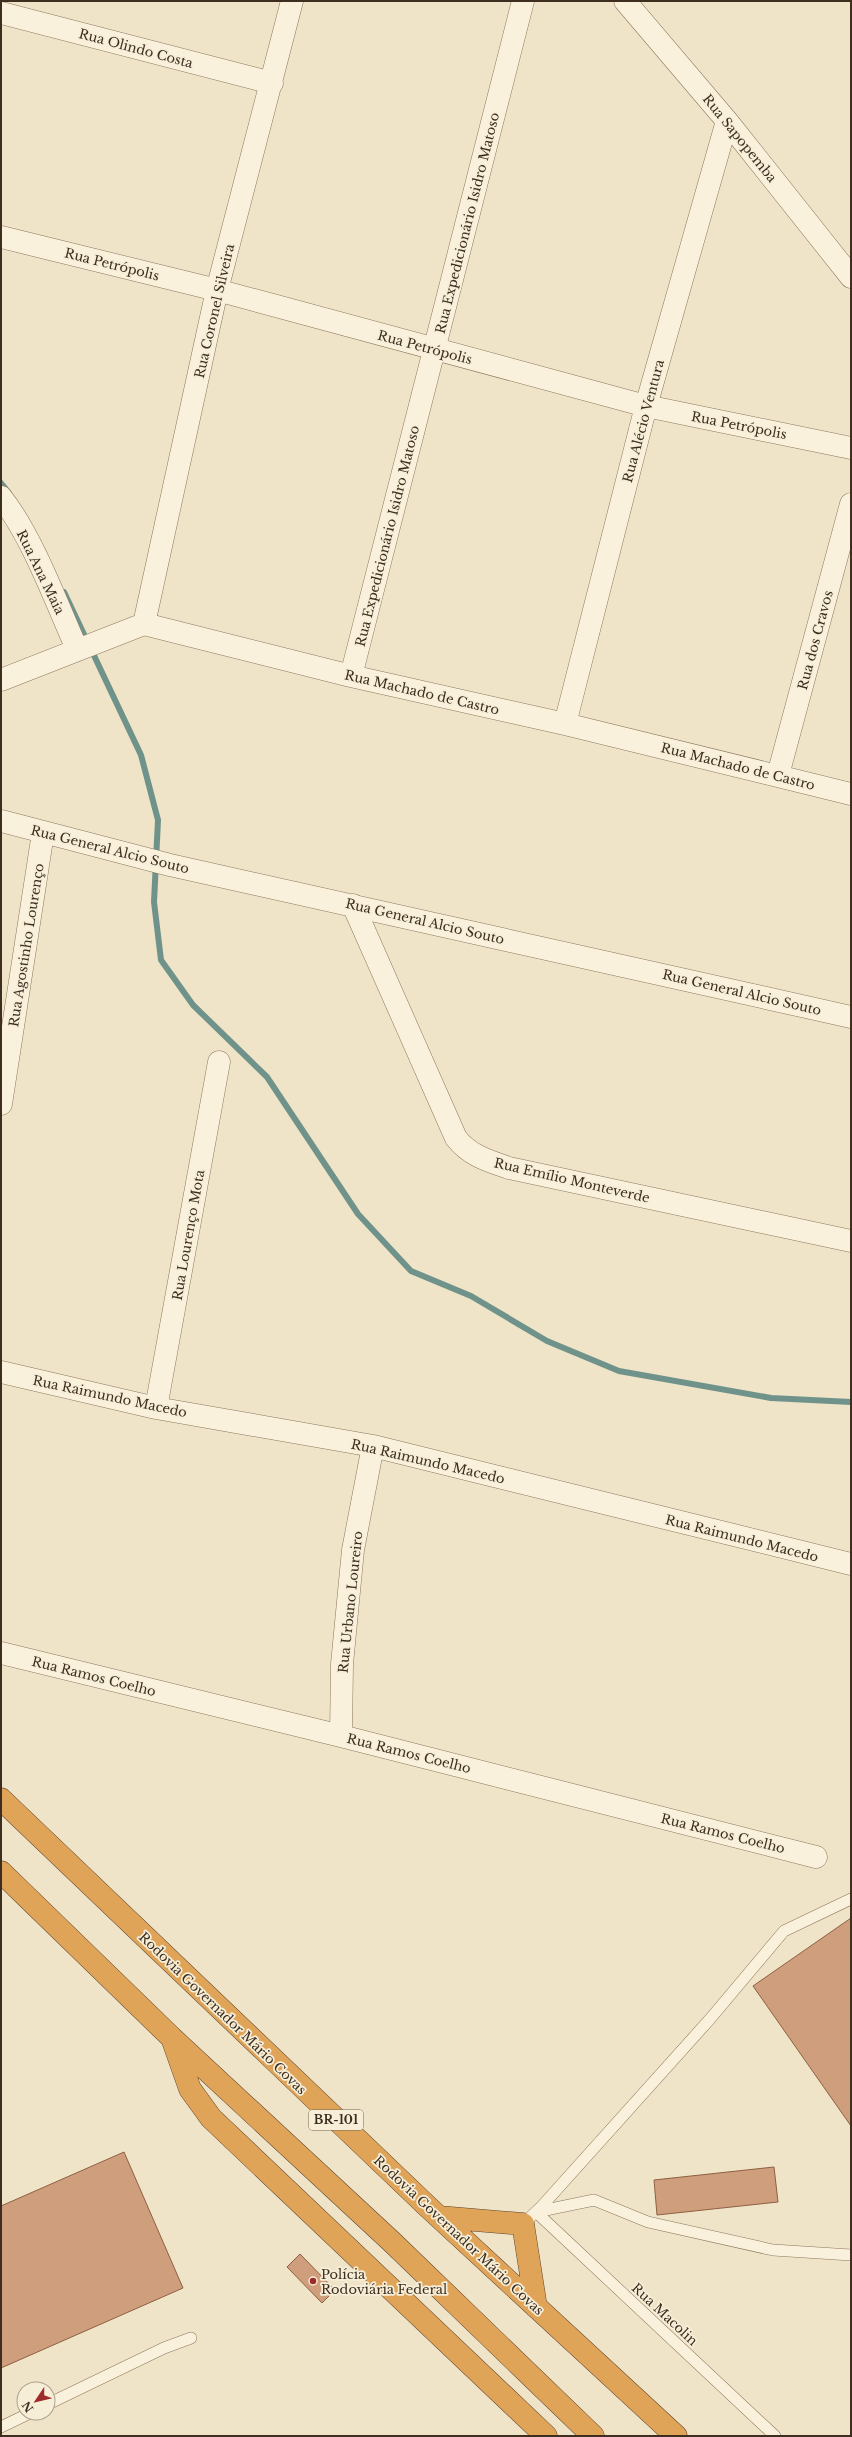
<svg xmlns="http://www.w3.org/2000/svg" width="852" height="2437" viewBox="0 0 852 2437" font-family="'Libre Baskerville',serif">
<rect width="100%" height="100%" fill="#f0e4c8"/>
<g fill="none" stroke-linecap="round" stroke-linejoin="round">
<path stroke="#6f938a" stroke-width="6" d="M1 483 9 493
M64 592 141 755 158 820 154 902 161 960 193 1005 267 1077 358 1214 411 1271 471 1296 547 1341 619 1371 771 1398 851 1402"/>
</g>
<path fill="#cf9f7d" stroke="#8d5f41" d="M851 1918V2126L753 1986Z
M124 2152 183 2288 1 2368V2206Z
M774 2167 778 2202 657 2215 654 2180Z
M300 2254 335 2290 322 2303 287 2267Z"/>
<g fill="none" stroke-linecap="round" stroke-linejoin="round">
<g stroke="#8d765c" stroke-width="12">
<path id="service" d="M536 2212 775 2436
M536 2212 594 2200 648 2222 773 2250 851 2255
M523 2224 542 2206 710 2019 784 1931 851 1899
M48 2404 164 2348 191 2338
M1 2427 30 2413"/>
</g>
<g stroke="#8d765c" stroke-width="23">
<path id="minor" d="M625 1 727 121 851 277
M1 13 272 83
M1 237 217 290 646 406 851 448
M1 497C32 536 56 602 77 649
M144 624 217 290 292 1
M351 676 523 1
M1 680 144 624 351 676 565 724 851 794
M565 724 646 406 727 121
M778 775 851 504
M1 821 170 865 851 1017
M353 905 456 1138C470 1156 489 1161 509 1168L851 1241
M1 1104 43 833
M1 1372 156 1408 373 1446 851 1564
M156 1408 219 1062
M1 1653 341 1736 816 1857
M341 1736 342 1664 353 1550 373 1446"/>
</g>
<g stroke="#5b4430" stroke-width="23">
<path id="motorway" d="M1 1799 427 2206 676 2436
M1 1872 172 2038 392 2242 593 2436
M173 2041 190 2089 211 2118 546 2436
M439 2217 523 2224 536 2307"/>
</g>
<use href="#service" stroke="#faf1dc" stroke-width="11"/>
<use href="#minor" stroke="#faf1dc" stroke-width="22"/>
<use href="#motorway" stroke="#e0a458" stroke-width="22"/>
</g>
<circle fill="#9e2a2b" stroke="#f7eed8" stroke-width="1.5" cx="313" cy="2281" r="4"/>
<g text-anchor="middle" stroke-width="3.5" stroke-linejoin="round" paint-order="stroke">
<rect fill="#f7eed8" stroke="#756857" stroke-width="1" x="309" y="2110" width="54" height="20" rx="3"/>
<g font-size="12" font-weight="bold" fill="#3d2e20">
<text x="336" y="2124">BR-101</text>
</g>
<g font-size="13" fill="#3d2e20" stroke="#f7eed8">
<text transform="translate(136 48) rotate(15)" y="5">Rua Olindo Costa</text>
<text transform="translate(740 138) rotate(51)" y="5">Rua Sapopemba</text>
<text transform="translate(467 223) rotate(-76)" y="5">Rua Expedicionário Isidro Matoso</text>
<text transform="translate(112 264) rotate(14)" y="5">Rua Petrópolis</text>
<text transform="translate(214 311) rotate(-77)" y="5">Rua Coronel Silveira</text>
<text transform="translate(425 347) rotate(15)" y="5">Rua Petrópolis</text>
<text transform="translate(643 421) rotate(-75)" y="5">Rua Alécio Ventura</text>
<text transform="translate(739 425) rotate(11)" y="5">Rua Petrópolis</text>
<text transform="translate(387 536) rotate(-76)" y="5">Rua Expedicionário Isidro Matoso</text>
<text transform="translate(41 572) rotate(64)" y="5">Rua Ana Maia</text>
<text transform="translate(815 640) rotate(-75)" y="5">Rua dos Cravos</text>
<text transform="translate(422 692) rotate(13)" y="5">Rua Machado de Castro</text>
<text transform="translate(738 766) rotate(14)" y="5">Rua Machado de Castro</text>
<text transform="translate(110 849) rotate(14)" y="5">Rua General Alcio Souto</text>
<text transform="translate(425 921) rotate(13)" y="5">Rua General Alcio Souto</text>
<text transform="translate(26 945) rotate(-81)" y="5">Rua Agostinho Lourenço</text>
<text transform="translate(742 992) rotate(13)" y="5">Rua General Alcio Souto</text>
<text transform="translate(572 1180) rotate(13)" y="5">Rua Emílio Monteverde</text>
<text transform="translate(188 1235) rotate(-80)" y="5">Rua Lourenço Mota</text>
<text transform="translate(110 1396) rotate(12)" y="5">Rua Raimundo Macedo</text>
<text transform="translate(428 1461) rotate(13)" y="5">Rua Raimundo Macedo</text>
<text transform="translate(742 1538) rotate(14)" y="5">Rua Raimundo Macedo</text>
<text transform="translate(350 1602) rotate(-84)" y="5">Rua Urbano Loureiro</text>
<text transform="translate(94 1676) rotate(14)" y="5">Rua Ramos Coelho</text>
<text transform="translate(409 1753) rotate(14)" y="5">Rua Ramos Coelho</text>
<text transform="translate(723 1833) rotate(14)" y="5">Rua Ramos Coelho</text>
<text transform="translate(223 2013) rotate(44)" y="5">Rodovia Governador Mário Covas</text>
<text transform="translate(459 2235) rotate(43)" y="5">Rodovia Governador Mário Covas</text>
<text transform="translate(665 2314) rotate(43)" y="5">Rua Macolin</text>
</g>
<g font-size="13" fill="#3d2e20" stroke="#f7eed8" text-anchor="start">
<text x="321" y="2279">Polícia<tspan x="321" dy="15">Rodoviária Federal</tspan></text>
</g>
</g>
<rect width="852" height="2437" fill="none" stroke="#3d2e20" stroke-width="4"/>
<g transform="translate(36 2401) rotate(235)"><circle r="19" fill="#f7eed8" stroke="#ada18e"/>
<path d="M0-3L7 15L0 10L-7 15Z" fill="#9e2a2b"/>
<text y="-6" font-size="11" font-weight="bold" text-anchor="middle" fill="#3d2e20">N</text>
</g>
</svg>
